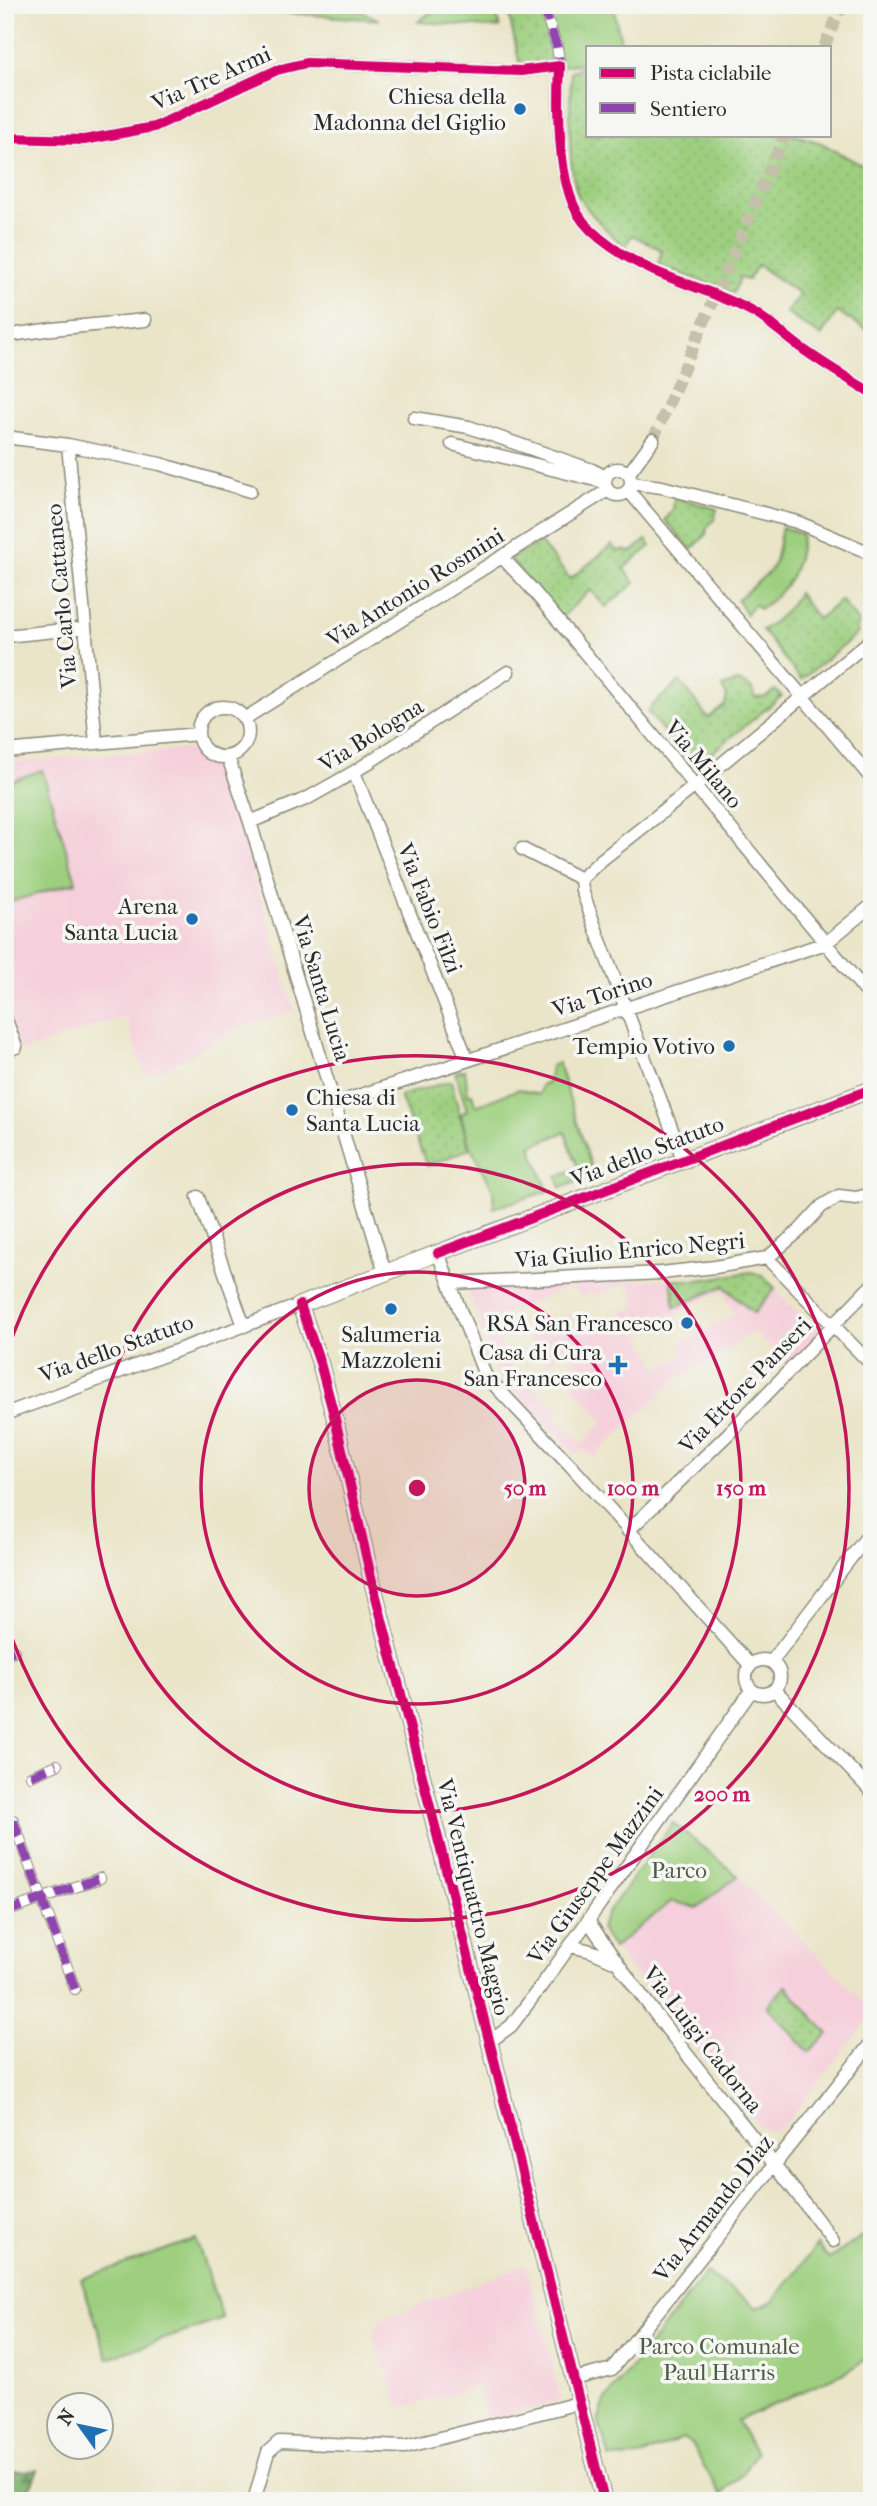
<svg xmlns="http://www.w3.org/2000/svg" width="877" height="2506" viewBox="0 0 877 2506" font-family="'IM FELL French Canon',serif">
<defs>
<pattern id="grass-tufts" width="24" height="20" patternUnits="userSpaceOnUse" patternTransform="scale(1.75)"><rect width="24" height="20" fill="#9dcf7f"/><path d="M3 7l-1-3M5 7V3M7 7l1-3M15 17l-1-3M17 17v-4M19 17l1-3" fill="none" stroke="#87b26e"/></pattern>
<pattern id="forest-firs" width="22" height="20" patternUnits="userSpaceOnUse" patternTransform="scale(1.75)"><rect width="22" height="20" fill="#7eb26e"/><path d="M5 1l3.5 6h-7zM16 11l3.5 6h-7z" fill="#67915b"/></pattern>
<pattern id="garden-dots" width="8" height="8" patternUnits="userSpaceOnUse" patternTransform="scale(1.75)"><rect width="8" height="8" fill="#9dcf7f"/><path d="M2 2h.1M6 6h.1" fill="none" stroke="#87b26e" stroke-width="1.8" stroke-linecap="round"/></pattern>
</defs>
<rect width="100%" height="100%" fill="#f6f6f2"/>
<filter id="ink" filterUnits="userSpaceOnUse"><feTurbulence type="fractalNoise" baseFrequency=".0143" numOctaves="2"/><feDisplacementMap in="SourceGraphic" scale="14" xChannelSelector="R" yChannelSelector="G"/><feConvolveMatrix kernelMatrix="1 2 1 2 8 2 1 2 1" color-interpolation-filters="sRGB"/></filter>
<filter id="wash" filterUnits="userSpaceOnUse"><feTurbulence type="fractalNoise" baseFrequency=".00686" numOctaves="4" result="noise"/><feDisplacementMap in="SourceGraphic" scale="28" xChannelSelector="R" yChannelSelector="G"/><feGaussianBlur stdDeviation="1.57" result="paint"/><feColorMatrix in="noise" values="0 0 0 0 0 0 0 0 0 0 0 0 0 0 0 0 0 1.4 0 .05"/><feComposite in="paint" operator="in"/></filter>
<g filter="url(#wash)">
<rect width="100%" height="100%" fill="#eae5c8"/>
<path fill="#f5cfdb" fill-rule="evenodd" d="M187 749 222 770 294 1011 237 1028 161 1071 145 1076 125 1016 21 1052 5 1007V763Z
M751 1272 762 1275 784 1299 821 1332 789 1365 753 1331 718 1356 674 1381 593 1458 584 1449 575 1454 499 1374 467 1288 632 1279 699 1280ZM628 1282 637 1306 577 1333 568 1313 526 1329 531 1343H537L546 1365 564 1349 586 1370 572 1385 603 1422 582 1444 554 1415 560 1412 520 1374H512L490 1320 572 1286 580 1297 590 1292 596 1296ZM723 1290 735 1315 679 1343 685 1355 658 1369 639 1332Z
M738 1876 872 2010V2015L782 2128 769 2131 760 2126 613 1948 672 1901 697 1907Z
M526 2264 561 2400 488 2421 478 2387 400 2408 372 2335 379 2321Z"/>
<path fill="url(#grass-tufts)" stroke="#647d55" stroke-width="2" d="M245 5H347L380 20 246 10Z
M440 5H494L500 28 418 22Z
M543 5H613L622 47H588V63L560 66Z"/>
<path fill="url(#forest-firs)" stroke="#546e4c" stroke-width="2" d="M38 2470 24 2501H5V2472Z"/>
<path fill="#9dcf7f" stroke="#647d55" stroke-width="2" d="M782 527 802 534C798 570 790 588 760 609L754 604 746 614 737 600 770 571 775 562Z
M42 770 76 882 10 902 5 886V783Z
M558 1063 594 1175 561 1188 557 1176 578 1168 565 1132 531 1146 548 1191 494 1208 493 1189 469 1144 461 1114 467 1110 455 1072 465 1070 468 1094H472L476 1106 519 1089 539 1095 542 1084H548L551 1066Z
M673 1823 738 1876 697 1908 672 1901 613 1948 600 1929 608 1912Z
M872 2230V2355L844 2373 737 2421 756 2453 742 2474 721 2495 691 2444 683 2438 639 2457 610 2458 598 2421 605 2401 706 2273 758 2308 773 2301 817 2245 829 2259Z
M196 2239 223 2319 108 2358 81 2279Z"/>
<path fill="url(#garden-dots)" stroke="#647d55" stroke-width="2" d="M507 5H543L560 66 521 71Z
M588 66V135H795L821 143 861 165 872 167V333L837 312 821 336 786 313 800 294 758 265 748 280 740 278 733 293 658 265 662 250 632 235 625 247C613 237 580 205 576 190 567 156 570 107 571 71Z
M674 497 717 509 714 520 707 527 706 535 691 550 665 520 673 510Z
M646 540 651 546 624 568 635 583 606 607 590 590 561 618 509 558 540 542 570 579 612 545 616 551 623 550 632 552Z
M798 593 818 619 841 600 858 622 856 629 858 633 801 680 762 630C779 620 789 609 798 593Z
M680 681 708 718 725 705 727 696 722 687 739 681 751 688 756 698 766 697 775 690 782 696 693 768 648 712 652 706Z
M451 1081 469 1149 427 1166 400 1096Z
M751 1272 762 1275 775 1288 754 1313 724 1286 675 1307 671 1280H699Z
M786 1986 828 2034 809 2052 767 2006Z"/>
</g>
<g filter="url(#ink)">
<g fill="none" stroke-linecap="round" stroke-linejoin="round">
<path stroke="#c4c0a9" stroke-width="12" stroke-dasharray="12 6" stroke-linecap="butt" d="M824 47 842 5
M653 440 785 135"/>
<g stroke="#8a887a" stroke-width="12">
<path id="pedestrian" d="M543 5 557 47 560 66
M5 1654 14 1651
M31 1776 57 1765
M13 1820 75 1989
M5 1912 100 1878"/>
</g>
<g stroke="#8a887a" stroke-width="15">
<path id="minor" d="M5 138 84 140 154 127 277 70 306 63 521 71 560 66C558 107 557 178 578 214 592 238 628 259 654 271 686 285 721 294 753 312 769 321 784 335 800 347 823 364 847 378 872 393
M5 336 52 329 145 320
M414 418 469 427 592 470 606 477
M5 437 68 445 96 743
M452 444 604 482
M68 445 160 464 250 491
M605 482a13 13 0 1 1 26 0a13 13 0 1 1-26 0Z
M629 473 653 440
M631 483 662 487 797 522 863 550 872 556
M628 490 872 779
M502 557 531 588 872 999
M5 636 75 629
M198 732a25 25 0 1 1 50 0a25 25 0 1 1-50 0Z
M244 719 608 490
M5 751 198 734
M228 757 250 822 385 1273
M354 772 467 1059
M250 822 308 798 354 772 508 672
M522 849 581 879 582 890 599 938 683 1159
M581 879 600 861 695 786 872 639
M5 1017 16 1047 5 1051
M334 1104 826 943 872 905
M198 1197 244 1326
M438 1253 485 1375 571 1466 750 1665
M767 1258 872 1365
M451 1283 661 1273 715 1267 767 1258 799 1231 822 1206 839 1196 856 1198 872 1194
M5 1414 300 1305
M628 1531 729 1433 872 1285
M746 1677a17 17 0 1 1 34 0a17 17 0 1 1-34 0Z
M772 1661 872 1530
M775 1690 872 1792
M589 1922C664 2033 754 2134 833 2241
M571 1946 591 1951 616 1962
M489 2042 511 2026 550 1974 752 1690
M574 2379 612 2369 872 2042
M254 2501 268 2452 279 2442 405 2447 567 2406 579 2401"/>
</g>
<g stroke="#8a887a" stroke-width="18">
<path id="tertiary" d="M604 2501 460 1924 371 1577 335 1419 320 1363 300 1305 872 1089"/>
</g>
<use href="#pedestrian" stroke="#fff" stroke-width="10"/>
<use href="#minor" stroke="#fff" stroke-width="12"/>
<use href="#tertiary" stroke="#fff" stroke-width="16"/>
<path stroke="#8e44ad" stroke-width="9" stroke-dasharray="18 9" stroke-linecap="butt" d="M543 5 557 47 560 66
M5 1654 14 1651
M31 1776 57 1765
M13 1820 75 1989
M5 1912 100 1878"/>
<g stroke="#f6f6f2" stroke-width="15">
<path id="cycleway" d="M5 138 84 140 154 127 277 70 306 63 521 71 560 66C558 107 557 178 578 214 592 238 628 259 654 271 686 285 721 294 753 312 769 321 784 335 800 347 823 364 847 378 872 393
M438 1253 872 1089
M300 1305 320 1363 335 1419 371 1577 460 1924 604 2501"/>
</g>
<use href="#cycleway" stroke="#d6006c" stroke-width="10"/>
</g>
</g>
<circle cx="417" cy="1488" r="108" fill="#c2185b" fill-opacity=".12"/>
<g fill="none" stroke="#c2185b" stroke-width="3.5">
<circle cx="417" cy="1488" r="108"/>
<circle cx="417" cy="1488" r="216"/>
<circle cx="417" cy="1488" r="324"/>
<path d="M6 1355A432 432 0 1 1 6 1621"/>
</g>
<g fill="#1f6fb2" stroke="#f6f6f2" stroke-width="2.5">
<circle cx="520" cy="109" r="7"/>
<circle cx="192" cy="919" r="7"/>
<circle cx="729" cy="1046" r="7"/>
<circle cx="292" cy="1110" r="7"/>
<circle cx="391" cy="1309" r="7"/>
<circle cx="687" cy="1323" r="7"/>
<path d="M614.5 1354.5h7v7h7v7h-7v7h-7v-7h-7v-7h7z"/>
</g>
<g text-anchor="middle" stroke-width="7" stroke-linejoin="round" paint-order="stroke">
<g font-size="23" fill="#2b2b2b" stroke="#f6f6f2">
<text transform="translate(211 78) rotate(-24)" y="8">Via Tre Armi</text>
<text transform="translate(415 587) rotate(-32)" y="8">Via Antonio Rosmini</text>
<text transform="translate(61 596) rotate(-95)" y="8">Via Carlo Cattaneo</text>
<text transform="translate(371 735) rotate(-32)" y="8">Via Bologna</text>
<text transform="translate(704 764) rotate(50)" y="8">Via Milano</text>
<text transform="translate(430 908) rotate(68)" y="8">Via Fabio Filzi</text>
<text transform="translate(322 988) rotate(73)" y="8">Via Santa Lucia</text>
<text transform="translate(602 994) rotate(-18)" y="8">Via Torino</text>
<text transform="translate(647 1151) rotate(-21)" y="8">Via dello Statuto</text>
<text transform="translate(630 1250) rotate(-5)" y="8">Via Giulio Enrico Negri</text>
<text transform="translate(116 1348) rotate(-20)" y="8">Via dello Statuto</text>
<text transform="translate(745 1385) rotate(-46)" y="8">Via Ettore Panseri</text>
<text transform="translate(595 1875) rotate(-54)" y="8">Via Giuseppe Mazzini</text>
<text transform="translate(474 1897) rotate(76)" y="8">Via Ventiquattro Maggio</text>
<text transform="translate(703 2039) rotate(52)" y="8">Via Luigi Cadorna</text>
<text transform="translate(713 2208) rotate(-52)" y="8">Via Armando Diaz</text>
</g>
<g font-size="23" fill="#2b2b2b" stroke="#f6f6f2" text-anchor="end">
<text x="506" y="104">Chiesa della<tspan x="506" dy="26">Madonna del Giglio</tspan></text>
<text x="178" y="914">Arena<tspan x="178" dy="26">Santa Lucia</tspan></text>
<text x="715" y="1054">Tempio Votivo</text>
<text x="306" y="1105" text-anchor="start">Chiesa di<tspan x="306" dy="26">Santa Lucia</tspan></text>
<text x="673" y="1331">RSA San Francesco</text>
<text x="391" y="1342" text-anchor="middle">Salumeria<tspan x="391" dy="26">Mazzoleni</tspan></text>
<text x="602" y="1360">Casa di Cura<tspan x="602" dy="26">San Francesco</tspan></text>
</g>
<g font-size="23" fill="#4d5c44" stroke="#f6f6f2">
<text x="679" y="1878">Parco</text>
<text x="719" y="2354">Parco Comunale<tspan x="719" dy="26">Paul Harris</tspan></text>
</g>
</g>
<circle cx="417" cy="1488" r="10" fill="#c2185b" stroke="#f6f6f2" stroke-width="3.5"/>
<g font-size="21" text-anchor="middle" font-weight="bold" fill="#c2185b" stroke="#f6f6f2" stroke-width="7" stroke-linejoin="round" paint-order="stroke">
<text x="525" y="1495">50 m</text>
<text x="633" y="1495">100 m</text>
<text x="741" y="1495">150 m</text>
<text x="722" y="1801">200 m</text>
</g>
<rect width="877" height="2506" fill="none" stroke="#f6f6f2" stroke-width="28"/>
<rect x="586" y="46" width="245" height="91" fill="#f6f6f2" stroke="#a5a5a2" stroke-width="2"/>
<rect x="600" y="68" width="35" height="10" fill="#d6006c" stroke="#a5a5a2" stroke-width="2"/>
<text x="650" y="80" font-size="21" fill="#2b2b2b">Pista ciclabile</text>
<rect x="600" y="103" width="35" height="10" fill="#8e44ad" stroke="#a5a5a2" stroke-width="2"/>
<text x="650" y="116" font-size="21" fill="#2b2b2b">Sentiero</text>
<g transform="translate(80 2426) rotate(303)"><circle r="33" fill="#f6f6f2" stroke="#a5a5a2" stroke-width="2"/>
<path d="M0-5L12 26L0 18L-12 26Z" fill="#1f6fb2"/>
<text y="-10" font-size="19" font-weight="bold" text-anchor="middle" fill="#2b2b2b">N</text>
</g>
</svg>
